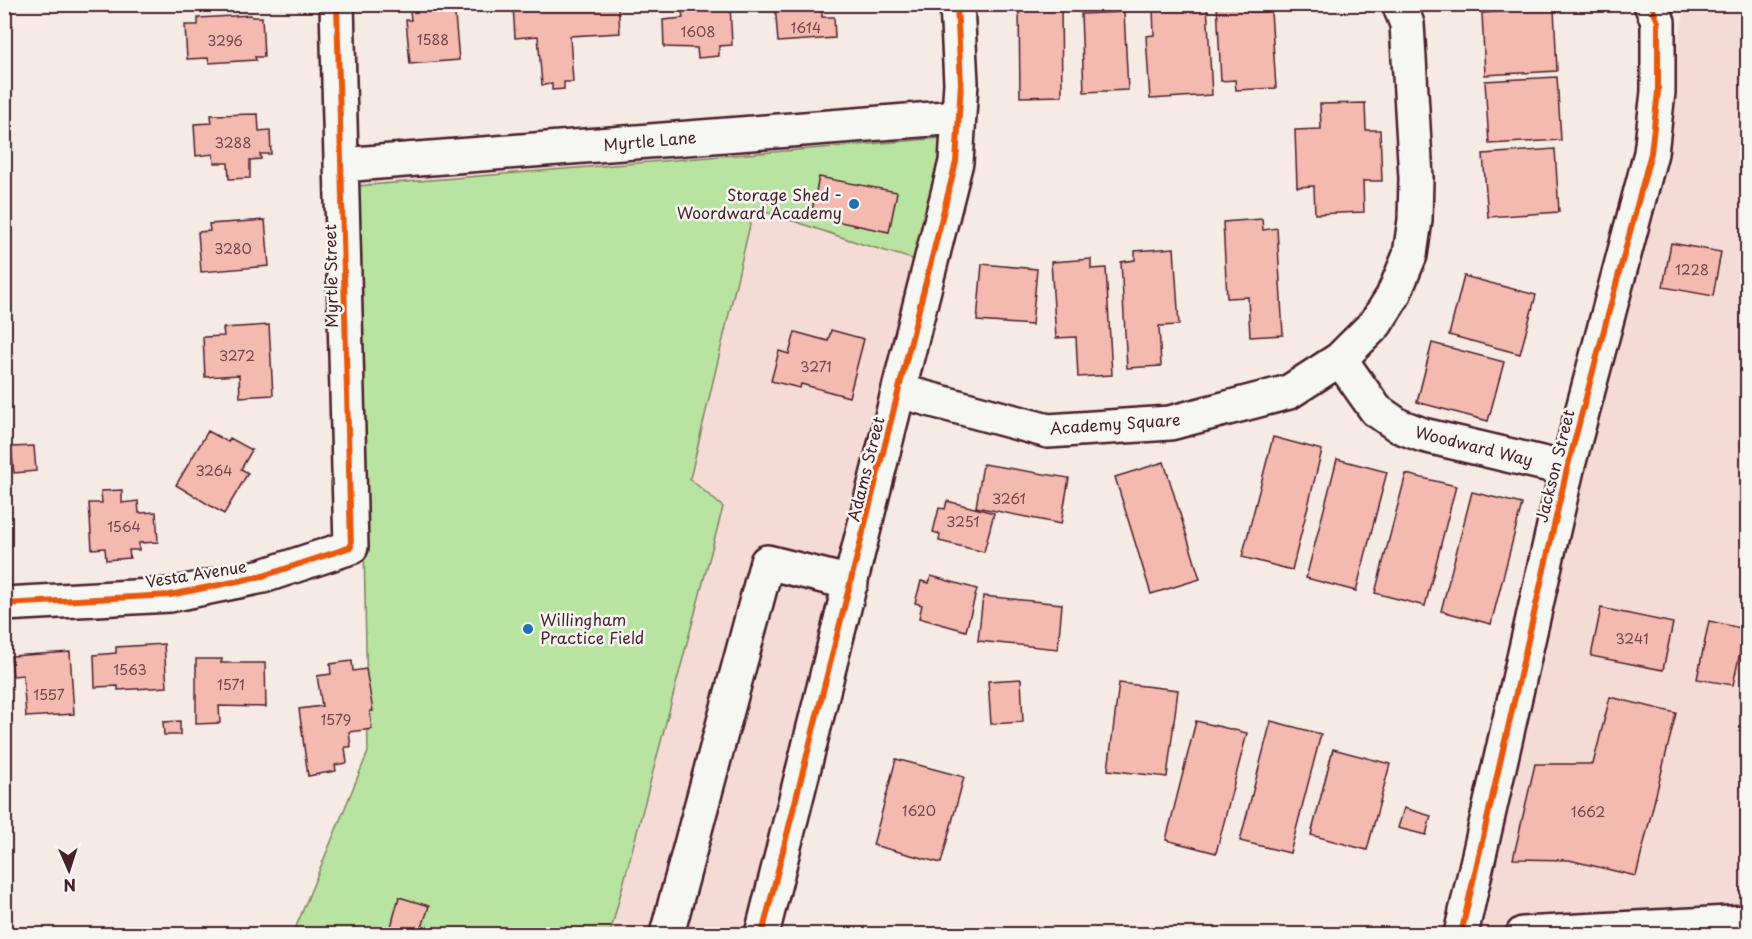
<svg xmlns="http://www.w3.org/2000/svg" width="1752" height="939" viewBox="0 0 1752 939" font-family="'Playpen Sans',sans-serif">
<rect width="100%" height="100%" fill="#f6eae5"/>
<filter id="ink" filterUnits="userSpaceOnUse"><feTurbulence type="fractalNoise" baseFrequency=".0167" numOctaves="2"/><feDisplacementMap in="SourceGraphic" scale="12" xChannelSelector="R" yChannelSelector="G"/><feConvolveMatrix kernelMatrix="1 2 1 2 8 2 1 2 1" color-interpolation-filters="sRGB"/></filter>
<g filter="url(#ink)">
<path fill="#f5dbd5" d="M1686 5H1747V934H1469Z
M961 114 767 934H293L368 752 357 167Z"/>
<path fill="#b9e3a0" stroke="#828166" stroke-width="1.5" d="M955 137 926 263 862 244 754 208 690 479 723 507 610 934H293L368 752 357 186Z"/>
<path fill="#f4b9af" stroke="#4a1f2b" stroke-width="1.5" d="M404 4H454L459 60 410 64 406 20H411L409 5Z
M513 4H618L620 33 570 36 573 82H564V89L552 90V84L542 85 538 36 515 38Z
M730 4 732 45 719 46V56L698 58 697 48 664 47 663 20 683 18 681 6Z
M775 4H822V17H834L835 38 778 42Z
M1019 4H1061L1062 96 1020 97Z
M1170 4H1207L1212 95 1150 99 1146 36 1154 35 1153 9 1171 8Z
M1217 4H1251V12L1271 11 1276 88 1236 90 1235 80 1221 81Z
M1554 8 1557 71 1485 75 1482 13Z
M1124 12 1128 90 1084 92 1081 14Z
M251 15 252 17H262L264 57H255L256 60 209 63 208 58 187 59 185 25H198V18Z
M1557 77 1561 140 1489 144 1485 81Z
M1365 103 1366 130H1380L1382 181H1363L1364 212 1315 214 1314 186 1297 187 1295 130 1321 129 1320 104Z
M258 114 259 131 270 130 271 154H260L261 159 250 160V178L229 179 228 163H214L213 154 196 156 194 124 212 123 211 115Z
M1555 149 1559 212 1488 217 1483 154Z
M819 177 897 192 889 232 811 216Z
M1262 219 1263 230 1277 228 1283 335 1250 337 1248 297 1227 298 1223 222Z
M265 220 269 266 201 272 198 232 210 231 209 224Z
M1671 243 1721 252 1713 296 1663 287Z
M1174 248 1179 325 1159 326 1161 366 1127 368 1121 262 1135 260V251Z
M1091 259V269L1106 268 1112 375 1078 377 1076 337 1056 338 1051 262Z
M982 264 1037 269 1032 325 977 321Z
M1464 276 1536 295 1520 354 1449 335Z
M269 325 273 395 240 397 239 375 205 377 203 337 224 336 223 328Z
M831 330 864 339 849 397 801 384 800 388 771 381 779 351 789 354 795 332 828 341Z
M4 338H7L10 378H4Z
M1432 343 1504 362 1488 421 1417 402Z
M208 431 228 442 230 438 252 450 241 469 248 473 224 514 176 485Z
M1273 437 1322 450 1292 570 1242 557Z
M34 446 36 471 14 473 11 447Z
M1337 459 1387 472 1356 591 1306 578Z
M1164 462 1200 579 1151 594 1115 477Z
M983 464 1069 478 1061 524 976 507Z
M1406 474 1456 486 1425 606 1375 593Z
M122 490V503L138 501 139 513 156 512 158 542 139 543V550H129L130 558 106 560 105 548 92 549 89 503H102L101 491Z
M1472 492 1522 504 1491 624 1441 611Z
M947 501 994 513 984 552 939 541 940 534 933 532 939 508 945 509Z
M931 576 977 589 966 631 919 618 922 605 915 603 921 581 929 583Z
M983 596 1062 604 1058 649 978 641Z
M1601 608 1673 623 1663 670 1591 656Z
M1709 621 1745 629 1733 685 1697 679Z
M164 644 167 687 118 690V686L95 687 94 655 116 653V647Z
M70 652 74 714 26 717 23 675 13 676 11 656Z
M196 659H222L221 663H265L266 707 219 706 220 723 196 724Z
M352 661 353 671 366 669 373 711H370L372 729 349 732 351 747H345L347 763 335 765 336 771 308 776 299 709 322 706 317 676 331 674 330 664Z
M1021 679 1023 722 991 724 988 681Z
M1119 683 1178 690 1167 777 1108 770Z
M1610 697 1676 713 1636 876 1569 860 1513 859 1535 764H1593Z
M180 721V735H164L163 722Z
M1196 721 1247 733 1216 853 1166 840Z
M1271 721 1321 734 1290 853 1240 841Z
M1333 749 1390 764 1367 850 1311 835Z
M896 759 964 777 941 863 873 845Z
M1404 808 1431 816 1426 835 1398 828Z
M399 897 429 906 420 934H389Z"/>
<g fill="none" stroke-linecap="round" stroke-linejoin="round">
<g stroke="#4a1f2b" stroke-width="38">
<path id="minor" d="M341 165 958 117
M1340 359 1376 410 1399 426 1423 435 1567 469
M899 391 1048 431 1170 423 1289 392 1340 359 1376 323 1393 296 1410 255 1415 220 1416 178 1407 24 1399 4
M4 604 170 595 263 576 351 547 337 4
M667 934 767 562 851 583
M762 934 956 162 961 83 957 4
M1461 934 1567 469 1651 153 1658 92V22L1651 4
M1523 934 1748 922"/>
</g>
<use href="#minor" stroke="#f6f6f2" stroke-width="33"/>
<g stroke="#f6f6f2" stroke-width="10">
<path id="cycleway" d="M4 604 170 595 263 576 351 547 337 4
M762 934 956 162 961 83 957 4
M1461 934 1567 469 1651 153 1658 92V22L1651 4"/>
</g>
<use href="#cycleway" stroke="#e8590c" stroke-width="6"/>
</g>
</g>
<g fill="#1f6fb2" stroke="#f6f6f2" stroke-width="2">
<circle cx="854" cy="204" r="6"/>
<circle cx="528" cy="629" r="6"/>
</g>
<g text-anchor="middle" stroke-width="5" stroke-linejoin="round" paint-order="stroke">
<g font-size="14" fill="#74464c">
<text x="806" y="33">1614</text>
<text x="698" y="37">1608</text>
<text x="433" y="45">1588</text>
<text x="225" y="46">3296</text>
<text x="233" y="148">3288</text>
<text x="233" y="254">3280</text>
<text x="1692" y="275">1228</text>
<text x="237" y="361">3272</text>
<text x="816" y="372">3271</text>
<text x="214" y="476">3264</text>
<text x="1009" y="504">3261</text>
<text x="963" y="527">3251</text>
<text x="124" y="532">1564</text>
<text x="1632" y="644">3241</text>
<text x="130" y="675">1563</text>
<text x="231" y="690">1571</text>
<text x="49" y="700">1557</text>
<text x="336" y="725">1579</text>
<text x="919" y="816">1620</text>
<text x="1588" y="817">1662</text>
</g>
<g font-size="16" fill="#4a1f2b" stroke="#f6f6f2">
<text transform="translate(650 141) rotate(-5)" y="6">Myrtle Lane</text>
<text transform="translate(331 276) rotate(-91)" y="6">Myrtle Street</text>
<text transform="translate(1115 424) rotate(-4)" y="6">Academy Square</text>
<text transform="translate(1474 446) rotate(14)" y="6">Woodward Way</text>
<text transform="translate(1555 466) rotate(-76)" y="6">Jackson Street</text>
<text transform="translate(866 469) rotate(-76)" y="6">Adams Street</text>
<text transform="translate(196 574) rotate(-9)" y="6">Vesta Avenue</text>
</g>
<g font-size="16" fill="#4a1f2b" stroke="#f6f6f2" text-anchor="end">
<text x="842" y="201">Storage Shed -<tspan x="842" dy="18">Woordward Academy</tspan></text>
<text x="540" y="626" text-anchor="start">Willingham<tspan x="540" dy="18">Practice Field</tspan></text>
</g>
</g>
<rect width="1752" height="939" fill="none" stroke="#f6f6f2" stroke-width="24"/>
<rect x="12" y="12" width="1728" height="915" fill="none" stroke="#4a1f2b" stroke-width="2" filter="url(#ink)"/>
<g transform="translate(69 870) rotate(177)" stroke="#f6f6f2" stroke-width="4.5" paint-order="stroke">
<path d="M0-4.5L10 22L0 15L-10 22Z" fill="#4a1f2b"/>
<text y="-9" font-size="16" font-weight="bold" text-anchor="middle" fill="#4a1f2b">N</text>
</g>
</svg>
